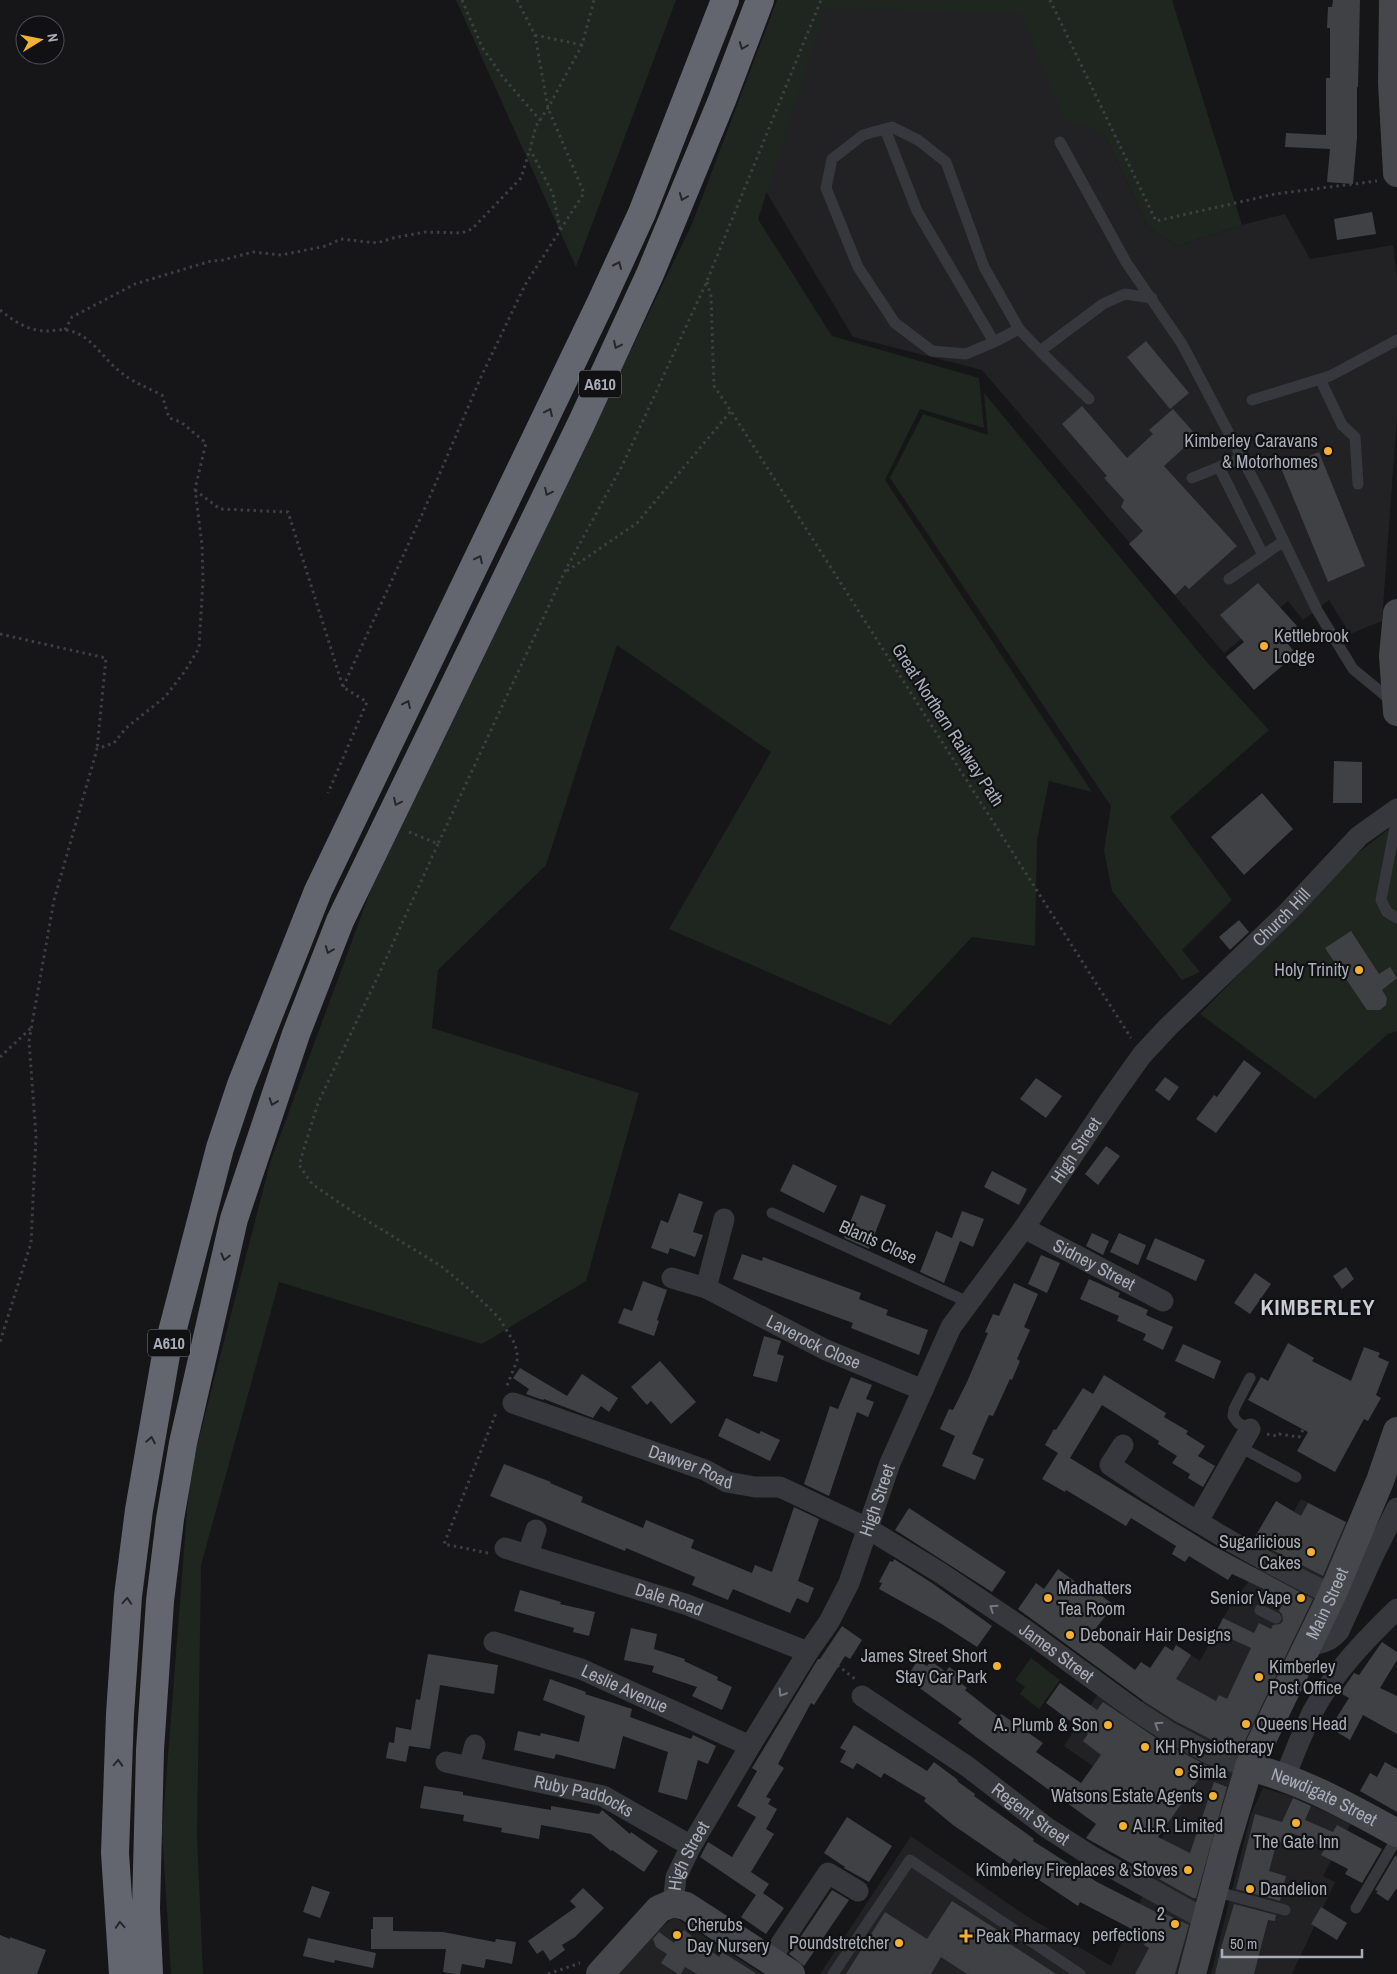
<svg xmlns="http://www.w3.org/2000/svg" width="1397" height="1974" viewBox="0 0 1397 1974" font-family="'Archivo Narrow',sans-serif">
<rect width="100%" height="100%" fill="#161618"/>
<path fill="#222225" d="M829 0H1042L1148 227 1177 246 1242 225 1285 214 1310 259 1393 245 1397 278V417L1382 621 1350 634 1329 600 1303 620 1288 601 1224 653 982 370 853 337 758 178Z
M1301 1499 1354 1526 1182 1974H820L911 1836 1025 1915 1111 1966 1151 1878 1146 1875 1170 1820 1064 1746 1098 1694 1141 1704 1176 1645 1200 1661 1230 1606 1248 1582 1255 1568 1263 1571 1269 1554Z
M1263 1788 1293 1797 1351 1823 1323 1876 1335 1882 1292 1974H1211L1251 1814Z
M674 1917 762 1974H615L631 1954Z"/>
<path fill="#1e261f" d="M456 0H676L576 267Z
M777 0H1172L1242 225 1177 246 1148 227 1104 133 1064 119 1020 13 826 8 758 219 832 336 979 378 984 428 920 409 885 480 1092 792 1049 781 1037 840 1035 946 972 937 890 1025 669 929 771 752 617 645 546 865 438 970 432 1028 639 1093 586 1281 482 1344 279 1282 201 1565 197 1836 203 1974H171L162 1833 190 1473 270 1163 377 873 692 224Z
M984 393 1205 660 1269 730 1170 817 1232 900 1182 950 1200 972 1182 980 1112 891 1104 851 1111 806 890 478 923 414 988 435Z
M1390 828 1397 830V1031L1388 1034 1315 1099 1200 1014 1354 856Z
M1031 1658 1060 1680 1039 1709 1020 1694 1025 1687 1015 1680Z"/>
<path fill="#404145" d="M1333 0H1360L1358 87H1357V138L1353 184 1327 182 1330 149 1285 147 1286 133 1326 135V78H1330V28H1327L1328 7H1332Z
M1372 212 1376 234 1337 240 1334 219Z
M1146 341 1189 393 1170 409 1127 357Z
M1082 406 1127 458 1153 434 1149 430 1173 409 1197 436 1164 466 1237 546 1189 589 1185 585 1175 595 1129 544 1143 531 1121 507 1124 500 1104 478 1107 476 1062 424Z
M1319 452 1365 566 1328 582 1281 468Z
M1258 583 1297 626 1283 638 1296 654 1254 690 1226 657 1244 642 1220 615Z
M1334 761 1362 762V803H1333Z
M1262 793 1293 829 1244 875 1211 837Z
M1239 920 1249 932 1230 950 1219 937Z
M1351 931 1379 974 1390 967 1397 978 1382 990 1387 998 1386 1005 1380 1010H1367L1325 948Z
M1244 1060 1261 1073 1216 1133 1196 1119 1214 1095 1217 1097Z
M1165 1077 1179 1087 1169 1101 1155 1090Z
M1036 1078 1062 1096 1046 1118 1020 1099Z
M1106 1146 1120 1156 1098 1185 1085 1174Z
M793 1164 837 1186 824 1213 780 1191Z
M992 1171 1027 1189 1019 1205 984 1187Z
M679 1193 703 1202 693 1232 703 1235 695 1257 670 1248 668 1254 651 1248 661 1220 668 1223Z
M861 1195 886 1205 869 1249 844 1238Z
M962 1211 984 1219 973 1247 960 1241 944 1283 920 1272 936 1231 952 1238Z
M1092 1233 1109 1241 1103 1255 1086 1246Z
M1119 1233 1146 1245 1138 1265 1110 1252Z
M1155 1238 1205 1260 1196 1281 1146 1259Z
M742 1254 762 1261 763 1257 861 1293 859 1299 888 1310 886 1315 928 1330 919 1355 851 1328 853 1323 733 1279Z
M1041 1255 1060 1263 1047 1293 1028 1284Z
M1346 1267 1354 1279 1342 1289 1333 1276Z
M1255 1273 1271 1284 1250 1314 1234 1303Z
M1089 1279 1120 1293 1118 1297 1148 1310 1146 1315 1173 1327 1163 1350 1143 1340 1146 1334 1117 1321 1119 1316 1080 1299Z
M643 1281 667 1290 657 1320 659 1321 654 1336 618 1323 624 1308 632 1311Z
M1014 1283 1038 1294 1024 1327 1030 1330 1017 1359 1020 1361 1012 1380 1010 1379 993 1416 989 1415 972 1454 984 1459 975 1480 942 1466 955 1436 940 1429 949 1409 953 1410 967 1382 988 1333 985 1332 993 1314 999 1316Z
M764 1336 781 1341 777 1354 784 1356 777 1382 753 1376Z
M1288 1343 1314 1358 1312 1361 1351 1381 1364 1347 1380 1353 1378 1357 1389 1362 1376 1395 1381 1398 1368 1421 1364 1419 1335 1472 1297 1451 1308 1432 1248 1400 1261 1377 1268 1381Z
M1183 1344 1221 1361 1214 1379 1175 1361Z
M660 1361 696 1402 671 1424 651 1401 647 1405 631 1387Z
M520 1368 567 1396 582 1374 618 1398 609 1412 601 1406 593 1418 544 1399 543 1400 526 1394 529 1389 513 1378Z
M1104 1375 1166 1413 1164 1417 1188 1431 1186 1434 1205 1446 1198 1456 1215 1466 1203 1487 1188 1478 1190 1474 1172 1463 1177 1456 1158 1444 1159 1441 1102 1405 1070 1458 1212 1545 1313 1599 1240 1751 1226 1746 1229 1735 1222 1745 1175 1721 1145 1702 1018 1609 1036 1583 1044 1589 1058 1569 1093 1595 1095 1591 1114 1605 1090 1636 1135 1670 1141 1662 1150 1668 1165 1646 1173 1651 1176 1645 1191 1655 1176 1679 1216 1701 1219 1695 1227 1699 1251 1648 1216 1632 1223 1618 1254 1633 1259 1623 1271 1629 1273 1625 1280 1624 1283 1621 1282 1614 1279 1611 1285 1599 1232 1574 1228 1580 1189 1556 1185 1562 1172 1554 1176 1546 1131 1518 1126 1526 1066 1490 1065 1492 1042 1479 1058 1453 1045 1445 1054 1429 1056 1430 1083 1388 1093 1394Z
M851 1377 872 1385 866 1399 874 1402 868 1417 857 1412 829 1496 804 1484 830 1406 838 1409Z
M726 1418 759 1434 761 1431 780 1440 770 1461 718 1436Z
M504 1464 551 1482 550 1483 583 1497 581 1502 643 1528 646 1520 694 1540 691 1548 752 1573 755 1565 772 1572 794 1507 819 1519 798 1581 814 1588 808 1603 797 1598 790 1613 733 1589 728 1600 692 1585 695 1577 626 1548 625 1551 490 1496Z
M1276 1501 1301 1516 1308 1503 1346 1522 1323 1576 1253 1540Z
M909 1508 1006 1572 992 1592 895 1530Z
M894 1559 932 1583 992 1626 977 1647 940 1623 879 1589 882 1583 879 1582 890 1561 893 1562Z
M520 1590 561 1602 560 1604 595 1612 589 1636 573 1632 574 1628 514 1611Z
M842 1626 862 1640 850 1659 845 1656 814 1705 811 1703 778 1764 784 1768 766 1797 771 1799 768 1804 777 1809 766 1829 774 1834 751 1872 769 1884 763 1893 784 1908 766 1934 741 1917 756 1895 700 1857 708 1842 732 1857 756 1817 737 1806 757 1771 752 1768 818 1659H820Z
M631 1628 657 1634 654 1649 685 1659 684 1661 718 1677 717 1680 732 1687 722 1710 692 1696 697 1687 652 1672 654 1666 624 1660Z
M1382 1642 1397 1652V1660L1380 1688 1397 1696V1734L1363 1715 1350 1740 1330 1728 1349 1698 1340 1693 1354 1673 1359 1675Z
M428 1654 498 1665 494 1694 440 1685 430 1749 409 1746 406 1762 386 1758 389 1742 394 1743 396 1727 411 1730 416 1699 420 1700Z
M918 1660 927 1666 931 1661 946 1672 949 1667 964 1677 960 1682 967 1688 965 1690 999 1717 1001 1714 1043 1743 1036 1752 1081 1783 1101 1755 1083 1741 1088 1734 1046 1703 1060 1683 1097 1710 1103 1702 1162 1742 1208 1766 1158 1837 1190 1853 1214 1782 1227 1787 1196 1898H1193L1086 1838 1096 1824 976 1737 958 1723 962 1719 906 1678Z
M550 1679 586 1692 585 1694 632 1709 630 1717 691 1739 693 1735 716 1746 708 1764 698 1760 687 1800 658 1792 668 1752 623 1736 615 1769 556 1754 554 1759 514 1750 518 1731 540 1736 541 1733 579 1742 585 1716 543 1700Z
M854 1725 927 1771 934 1762 958 1780 957 1781 975 1794 974 1796 1034 1839 1033 1841 1097 1882 1158 1913 1159 1911 1189 1925 1175 1974H1135L1149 1948 1144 1945 1147 1937 1080 1902 1078 1906 1039 1880 1041 1877 1014 1858 1010 1864 953 1825 924 1801 926 1798 884 1773 881 1778 857 1763 853 1769 840 1762 846 1751 840 1748Z
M1385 1762 1397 1769V1812L1360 1791 1370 1773 1377 1777Z
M424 1786 463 1792V1795L551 1810V1806L599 1814 602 1810 630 1834 631 1832 658 1851 644 1872 612 1850 611 1851 591 1834 541 1825 539 1839 501 1832 502 1828 463 1821 464 1815 420 1808Z
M1293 1798 1311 1806 1305 1820 1333 1832 1337 1825 1382 1849 1362 1883 1345 1874 1348 1869 1321 1855 1325 1848 1292 1833 1287 1845 1277 1841 1269 1871 1286 1876 1280 1901 1236 1889 1255 1814 1282 1822Z
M847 1817 892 1846 869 1882 844 1868 845 1867 824 1853Z
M1395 1856 1397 1857V1888L1388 1901 1376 1893 1378 1891 1375 1890Z
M312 1886 330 1892 320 1918 303 1912Z
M583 1888 604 1908 575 1937 562 1945 565 1950 550 1961 543 1950 537 1954 528 1941 576 1907 570 1901Z
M832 1890 849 1900 804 1966 789 1954Z
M952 1901 1004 1934 1001 1938 1056 1974H967L941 1957 931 1974H846L885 1912 927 1939Z
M1234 1904 1276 1915 1275 1921 1268 1920 1254 1974H1215L1221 1948Z
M1321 1907 1347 1923 1337 1940 1311 1924Z
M373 1917H393V1931L443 1932 495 1942 496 1939 516 1942 512 1964 486 1959 484 1968 462 1964 460 1974H455L443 1972 446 1949H371V1929H373Z
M684 1930 719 1957 722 1952 757 1974H697L685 1967 681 1974H678L661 1963 667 1954 656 1947 653 1939 659 1932 674 1943Z
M0 1935 10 1939V1937L46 1950 37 1974H0Z
M308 1938 376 1953 373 1968 335 1960 334 1963 303 1956Z"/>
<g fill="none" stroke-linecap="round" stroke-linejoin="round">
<path stroke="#3d3f44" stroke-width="3" stroke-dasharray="2.5 4" stroke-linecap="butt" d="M462 0 482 47 502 76 540 120
M1050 0 1156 221 1275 194 1377 181
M535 35 582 45
M560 229 553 194 530 149 536 126 548 108 582 45 594 0
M707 282 711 296 714 386 731 411 1131 1038
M0 310C15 322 28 331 48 331 55 330 65 329 71 331 92 337 103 358 118 370 132 382 146 387 162 395L169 418 181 422 206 443 195 489 202 545 203 580 199 648 185 671 165 697 126 728 114 743 97 749 54 900 29 1041 36 1136 31 1243 0 1342
M65 330 72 317 135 284 211 261 223 260 253 252 281 255 326 246 341 239 377 243 393 238 425 232 462 233 472 229 521 178 530 149
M195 490 220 509 288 512 343 687 367 702 328 793
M567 571 637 523 731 411
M0 634 106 658 97 749
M343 687 425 508 481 377 525 285 584 193 548 108 535 35 517 0
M409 832 438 844 565 571 623 464 707 281 821 0
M438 844 379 974 318 1103 299 1165 312 1184 353 1212 441 1266 475 1294 499 1318 515 1344 518 1358 507 1386
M0 1057 31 1028
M1267 1434 1277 1436 1279 1434 1299 1437 1303 1430
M488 1553 444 1544 496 1413
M827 1657 855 1679
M548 1974 580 1963
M926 1974 940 1953 973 1974"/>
<path stroke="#37383d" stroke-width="11" d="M885 129 917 211 994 342 1019 329
M1060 142 1126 262 1182 344 1263 498 1317 610 1353 669 1393 702
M994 342 966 354 932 351 895 323 858 267 826 188 832 159 863 135 892 127 918 140 946 162 984 267 1019 329 1040 351 1103 304 1125 294 1152 298
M1040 351 1089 399
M1320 379 1342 425 1355 437 1358 484
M1252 400 1330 376 1397 340
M1219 467 1263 555
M1192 478 1241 458
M1229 579 1284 541
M1397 817 1381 900 1387 912 1397 918
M772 1213 968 1302
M1250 1429 1238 1423 1233 1416 1234 1409 1250 1378
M1240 1447 1296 1477
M1260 1610 1276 1618
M1214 1891 1285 1910
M1356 1908 1397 1838
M833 1974 910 1860 1080 1974"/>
<g stroke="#37383d" stroke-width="21">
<path id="s1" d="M1024 1228 1163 1301"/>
<path id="s2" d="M672 1278 706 1288 826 1350 923 1390"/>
<path d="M706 1288 724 1219"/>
<path id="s3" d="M513 1403 705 1470 727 1482 755 1487H780L867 1528 939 1572 1024 1629 1138 1712 1169 1732 1210 1754 1249 1767"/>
<path d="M1123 1445 1110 1465C1181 1514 1254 1557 1332 1595"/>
<path d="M1198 1521 1250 1429"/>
<path id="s4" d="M505 1548 685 1604 808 1652"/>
<path d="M528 1554 536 1530"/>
<path id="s5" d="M494 1642 581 1669 750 1746"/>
<path d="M1309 1644C1322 1645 1331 1640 1339 1631L1374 1554 1397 1508"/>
<path id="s6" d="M862 1696 968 1767 1046 1827 1091 1856 1206 1920"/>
<path id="s7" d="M446 1762 603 1796 691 1846"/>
<path d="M469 1766 475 1745"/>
<path d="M1285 1777C1293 1756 1302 1734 1312 1713 1333 1673 1365 1640 1397 1609"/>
<path id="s8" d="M673 1903 676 1877 691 1846 750 1746 808 1652 829 1622 849 1583 890 1463 951 1327 1024 1228 1112 1097 1142 1055 1168 1027 1287 913 1359 836 1397 809"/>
<path d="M770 1960 828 1873 858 1891"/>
</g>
<g stroke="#45474d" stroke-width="28">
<path d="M1393 0 1392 83 1397 173"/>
<path d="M1397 613 1393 656 1397 712"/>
<path id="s9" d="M1249 1767C1302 1780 1349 1807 1397 1833"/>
<path d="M600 1974 659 1909 673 1903 686 1906 791 1974"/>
<path id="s10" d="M1192 1974 1225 1847 1249 1767 1332 1595 1380 1481 1397 1431"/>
</g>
<path stroke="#63666e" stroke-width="28" d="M123 1974 115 1853 120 1714 128 1596 139 1510 166 1355 220 1148 241 1085 318 891 601 302 642 213 725 0
M149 1974 146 1909 150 1750 160 1601 170 1519 183 1443 234 1219 296 1034 340 921 581 424 650 274 722 100 760 0"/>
</g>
<defs><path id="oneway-chevron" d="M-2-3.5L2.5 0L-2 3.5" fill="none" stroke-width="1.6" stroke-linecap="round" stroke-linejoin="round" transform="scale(1.25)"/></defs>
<g stroke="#26262a">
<use href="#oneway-chevron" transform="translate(743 46) rotate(111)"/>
<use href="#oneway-chevron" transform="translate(683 197) rotate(112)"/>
<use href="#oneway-chevron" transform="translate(618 265) rotate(-66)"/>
<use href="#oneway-chevron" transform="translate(617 345) rotate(115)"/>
<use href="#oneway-chevron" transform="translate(549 412) rotate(-65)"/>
<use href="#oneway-chevron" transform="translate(548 492) rotate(116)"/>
<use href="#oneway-chevron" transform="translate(479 559) rotate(-64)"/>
<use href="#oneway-chevron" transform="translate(407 704) rotate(-65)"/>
<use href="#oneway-chevron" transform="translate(397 802) rotate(116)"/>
<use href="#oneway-chevron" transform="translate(329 950) rotate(111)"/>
<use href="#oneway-chevron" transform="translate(273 1102) rotate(109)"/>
<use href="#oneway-chevron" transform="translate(225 1257) rotate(104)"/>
<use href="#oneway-chevron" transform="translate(151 1440) rotate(-80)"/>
<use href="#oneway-chevron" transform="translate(127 1601) rotate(-86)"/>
<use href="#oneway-chevron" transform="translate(118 1763) rotate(-88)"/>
<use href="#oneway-chevron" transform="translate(120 1925) rotate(-94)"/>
</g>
<g stroke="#757881">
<use href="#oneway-chevron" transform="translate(993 1608) rotate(-146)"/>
<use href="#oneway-chevron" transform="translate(782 1693) rotate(122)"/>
<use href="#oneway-chevron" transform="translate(1158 1725) rotate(-147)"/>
</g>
<g fill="#f2b134" stroke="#111113" stroke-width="2">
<circle cx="1328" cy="451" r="5"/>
<circle cx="1264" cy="646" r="5"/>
<circle cx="1359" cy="970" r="5"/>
<circle cx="1311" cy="1552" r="5"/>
<circle cx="1048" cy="1598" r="5"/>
<circle cx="1301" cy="1598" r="5"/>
<circle cx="1070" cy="1635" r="5"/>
<circle cx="997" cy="1666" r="5"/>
<circle cx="1259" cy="1677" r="5"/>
<circle cx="1246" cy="1724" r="5"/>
<circle cx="1108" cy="1725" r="5"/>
<circle cx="1145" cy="1747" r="5"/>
<circle cx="1179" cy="1772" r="5"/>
<circle cx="1213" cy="1796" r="5"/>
<circle cx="1296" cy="1823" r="5"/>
<circle cx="1123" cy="1826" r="5"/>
<circle cx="1188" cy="1870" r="5"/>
<circle cx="1250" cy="1889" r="5"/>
<circle cx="1175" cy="1924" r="5"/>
<circle cx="677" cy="1935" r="5"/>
<path d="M963.5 1928.5h5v5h5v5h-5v5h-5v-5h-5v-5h5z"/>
<circle cx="899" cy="1943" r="5"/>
</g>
<g text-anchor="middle" stroke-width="4.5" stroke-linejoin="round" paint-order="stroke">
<g fill="#111113" stroke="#7b7e86" stroke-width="1">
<rect x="579" y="370.5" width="42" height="27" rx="4"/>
<rect x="148" y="1329.5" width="42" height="27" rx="4"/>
</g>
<g font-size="16" font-weight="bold" fill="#a8adb8">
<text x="600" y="390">A610</text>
<text x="169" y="1349">A610</text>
</g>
<g font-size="18" fill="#a8adb8" stroke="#111113" text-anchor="start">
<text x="1318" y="447" text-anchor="end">Kimberley Caravans<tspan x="1318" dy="21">&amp; Motorhomes</tspan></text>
<text x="1274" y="642">Kettlebrook<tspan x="1274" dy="21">Lodge</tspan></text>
<text x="1349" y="976" text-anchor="end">Holy Trinity</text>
<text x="1301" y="1548" text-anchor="end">Sugarlicious<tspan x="1301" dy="21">Cakes</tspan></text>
<text x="1058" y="1594">Madhatters<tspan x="1058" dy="21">Tea Room</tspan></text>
<text x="1291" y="1604" text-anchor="end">Senior Vape</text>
<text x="1080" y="1641">Debonair Hair Designs</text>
<text x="987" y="1662" text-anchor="end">James Street Short<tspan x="987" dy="21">Stay Car Park</tspan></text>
<text x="1269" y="1673">Kimberley<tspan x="1269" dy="21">Post Office</tspan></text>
<text x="1256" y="1730">Queens Head</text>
<text x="1098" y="1731" text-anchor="end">A. Plumb &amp; Son</text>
<text x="1155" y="1753">KH Physiotherapy</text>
<text x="1189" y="1778">Simla</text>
<text x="1203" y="1802" text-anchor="end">Watsons Estate Agents</text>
<text x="1133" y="1832">A.I.R. Limited</text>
<text x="1296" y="1848" text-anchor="middle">The Gate Inn</text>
<text x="1178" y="1876" text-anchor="end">Kimberley Fireplaces &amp; Stoves</text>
<text x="1260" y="1895">Dandelion</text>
<text x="1165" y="1920" text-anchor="end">2<tspan x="1165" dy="21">perfections</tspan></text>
<text x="687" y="1931">Cherubs<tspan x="687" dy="21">Day Nursery</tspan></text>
<text x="976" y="1942">Peak Pharmacy</text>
<text x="889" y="1949" text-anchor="end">Poundstretcher</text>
</g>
<g font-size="18" fill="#a8adb8" stroke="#111113">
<text transform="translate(948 725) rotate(57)" y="6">Great Northern Railway Path</text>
<text dy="6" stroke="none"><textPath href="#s8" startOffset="1172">Church Hill</textPath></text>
<text dy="6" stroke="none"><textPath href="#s8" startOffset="860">High Street</textPath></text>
<text transform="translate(878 1242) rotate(24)" y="6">Blants Close</text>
<text dy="6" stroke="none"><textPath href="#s1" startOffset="79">Sidney Street</textPath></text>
<text dy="6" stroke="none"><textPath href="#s2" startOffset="156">Laverock Close</textPath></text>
<text dy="6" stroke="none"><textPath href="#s3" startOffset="189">Dawver Road</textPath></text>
<text dy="6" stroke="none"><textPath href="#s8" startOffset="455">High Street</textPath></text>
<text dy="6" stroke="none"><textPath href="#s4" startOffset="172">Dale Road</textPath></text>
<text dy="6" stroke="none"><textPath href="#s10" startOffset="396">Main Street</textPath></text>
<text dy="6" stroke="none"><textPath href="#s3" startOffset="605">James Street</textPath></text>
<text dy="6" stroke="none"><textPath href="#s5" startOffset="139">Leslie Avenue</textPath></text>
<text dy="6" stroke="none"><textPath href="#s7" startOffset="142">Ruby Paddocks</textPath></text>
<text dy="6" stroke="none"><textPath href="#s9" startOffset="81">Newdigate Street</textPath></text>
<text dy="6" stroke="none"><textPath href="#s6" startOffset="206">Regent Street</textPath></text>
<text dy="6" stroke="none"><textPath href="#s8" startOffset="50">High Street</textPath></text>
</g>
<g font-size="22" font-weight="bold" letter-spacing="1" fill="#c9ccd4" stroke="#111113">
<text x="1318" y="1315">KIMBERLEY</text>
</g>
</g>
<g transform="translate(40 40) rotate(80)"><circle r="24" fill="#111113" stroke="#4d4f55"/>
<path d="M0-4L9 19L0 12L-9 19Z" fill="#f2b134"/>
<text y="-8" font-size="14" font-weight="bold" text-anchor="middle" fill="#a8adb8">N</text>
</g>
<path d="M1222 1949v8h140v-8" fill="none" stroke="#a8adb8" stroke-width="2.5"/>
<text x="1230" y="1949" font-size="15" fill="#a8adb8" stroke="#111113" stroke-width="4" paint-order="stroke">50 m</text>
</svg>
